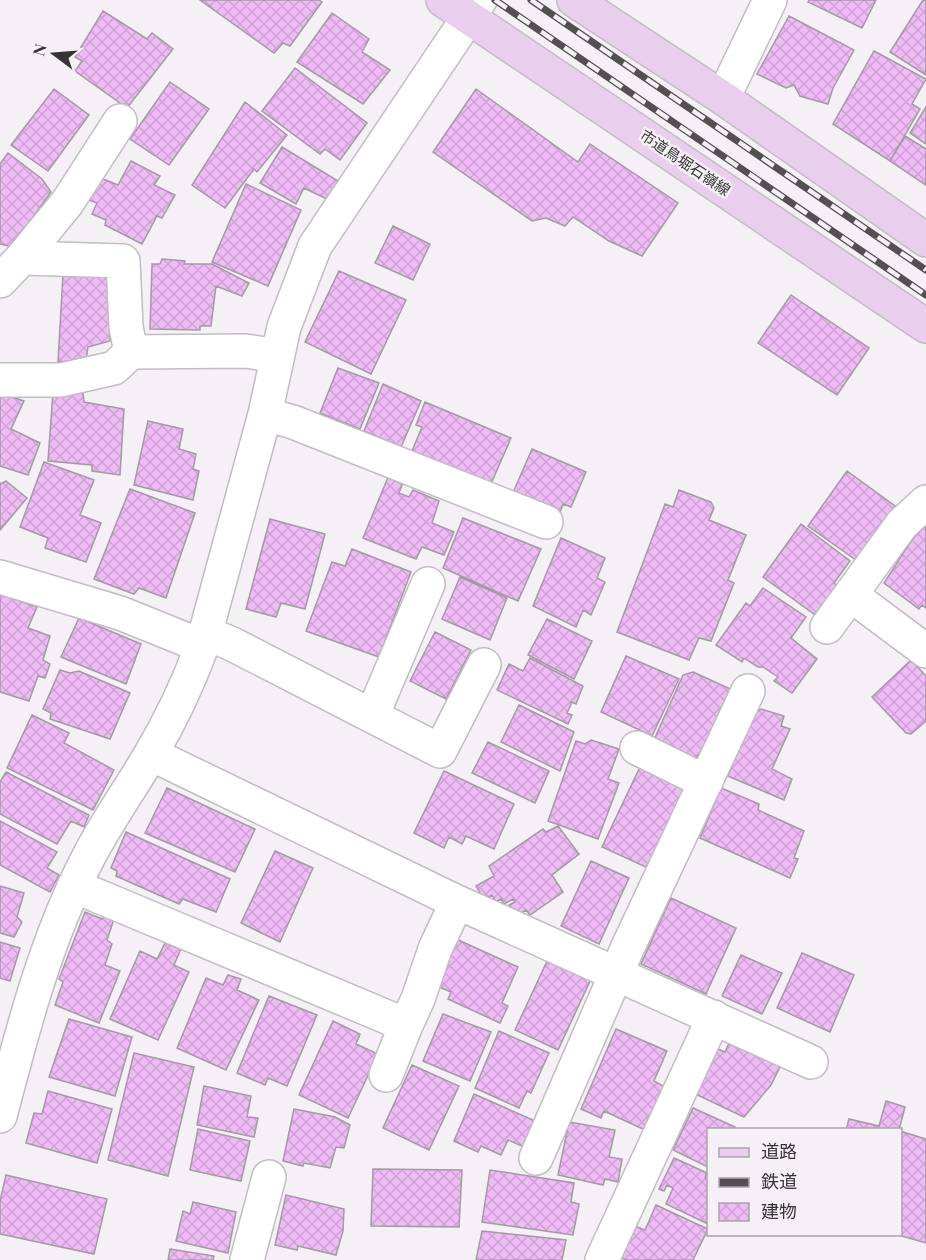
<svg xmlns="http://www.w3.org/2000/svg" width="926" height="1260" viewBox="0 0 926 1260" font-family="'Playfair Display','Noto Sans JP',serif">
<defs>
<pattern id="building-cross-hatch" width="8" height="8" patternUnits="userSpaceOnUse" patternTransform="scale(1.5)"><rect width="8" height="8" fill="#efbbf7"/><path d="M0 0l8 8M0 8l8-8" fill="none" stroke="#cea1d4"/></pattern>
</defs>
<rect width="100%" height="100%" fill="#f5eff6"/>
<path fill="url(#building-cross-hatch)" stroke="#a19ba2" stroke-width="1.5" d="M200 0H319L322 2 290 46 283 43 274 53Z
M809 0H876L862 28 808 2Z
M923 0H926V75L890 52Z
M103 11 147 39 152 33 173 49 127 108 75 71 82 61 75 57Z
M332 13 369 39 362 52 390 70 363 104 297 62Z
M789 16 854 50 833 88 828 104 800 96 794 85 786 88 757 74Z
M874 51 926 79 912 104 920 109 890 161 833 124Z
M295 68 367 123 340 160 325 149 320 154 262 111Z
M170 82 209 109 169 165 130 139Z
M54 89 89 115 48 171 11 145Z
M476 89 578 162 590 144 678 203 642 256 609 241 573 217 565 226 546 218 532 221 433 152Z
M245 102 287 135 257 172 254 169 225 208 192 185Z
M926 107V144L910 133Z
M905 136 926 149V185L890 161Z
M282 147 338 181 327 199 304 188 296 204 260 183Z
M8 153 42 179 51 192 12 247 0 244V164Z
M131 161 160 176 154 185 175 195 162 218 157 216 142 244 105 225 106 220 92 214 97 203 83 198 98 177 118 185Z
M246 184 301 210 268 286 212 262Z
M393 226 430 244 413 280 375 263Z
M162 259 185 261 184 264H212L249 283 242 296 216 286 211 326H200V330L150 329 152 264H160Z
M339 271 406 300 371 374 305 342Z
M107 273 111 278 110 341 88 347 86 360 58 362 63 274Z
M791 295 869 348 837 395 758 343Z
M338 368 379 383 360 429 320 413Z
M383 384 421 401 401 447 364 431Z
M53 391 83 392 84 402 124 409 120 475 92 471V465L48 461Z
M0 393 24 401 11 429 40 443 28 475 0 466Z
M425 402 511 438 490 486 412 451 422 427 416 425Z
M148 421 183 429 179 449 196 454 193 469 199 471 193 500 134 485Z
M532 449 586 472 571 507 563 504 559 515 512 495Z
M44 462 94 480 80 515 101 523 86 562 45 548 48 538 20 527Z
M391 470 405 477 399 493 409 497 413 490 439 501 432 523 454 532 444 555 422 547 416 559 363 538Z
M847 471 895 506 856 560 808 526Z
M6 481 27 498 0 530V483L1 484Z
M130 489 195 513 166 598 139 588 134 594 94 579Z
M679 490 711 502 714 508 709 520 746 535 728 580 734 583 711 641 699 638 689 660 617 632 665 504 673 507Z
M463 518 541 549 518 601 443 568Z
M270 519 325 534 305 609 281 603 276 617 246 609Z
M801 524 850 561 834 583 839 588 818 617 763 577Z
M922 524 926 527V608L922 605 919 609 884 583Z
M561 538 605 558 597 578 605 582 591 615 583 610 576 627 533 606Z
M352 549 411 572 379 657 306 631 332 562 345 566Z
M460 577 507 598 490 640 442 619Z
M763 588 806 617 791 638 817 659 792 693 774 681 778 677 763 667H758L744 658 742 662 716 645 746 603 750 606Z
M0 594 37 607 28 628 50 636 43 660 50 664 45 678 38 676 29 701 0 692Z
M79 618 141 644 126 684 61 657Z
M547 619 592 641 574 679 528 655Z
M435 632 471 650 446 699 410 681Z
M626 656 679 679 652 736 601 712Z
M530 658 583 686 576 704 572 702 567 713 572 715 568 724 497 690 509 664 523 671Z
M911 660 926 676V721L911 734 906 733 872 697Z
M60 670 70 673 79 671 130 693 110 739 50 719 51 713 43 709Z
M693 672 735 691 705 753H700L694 759 654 740 683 675Z
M519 705 574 732 560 771 501 742Z
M761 709 784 716 781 726 790 729 772 769 792 779 784 800 728 776 753 713Z
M32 715 69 733 64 743 114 770 93 810 7 768Z
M591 740 619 749 608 779 619 783 598 839 548 821 576 741 585 744Z
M488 742 549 771 535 803 472 773Z
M640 767 687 789 648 868 602 847Z
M444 771 514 804 494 849 466 836 462 844 449 837 444 848 414 833Z
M6 772 89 815 84 827 71 821 57 844 0 814V782Z
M167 788 255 829 235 872 145 833Z
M721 788 759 804 758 810 804 831 794 858 798 859 790 878 700 838Z
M0 821 57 852 47 868 59 875 50 892 0 865Z
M558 826 579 854 552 875 563 892 530 915 526 910 516 916 509 905 515 902 513 899 504 904 501 899 496 902 492 895 484 900 476 886 494 876 489 866 543 829 546 832Z
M126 832 230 879 216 912 183 899 179 904 116 876 117 871 111 868Z
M275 851 313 868 280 942 241 923Z
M591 861 629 878 599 944 561 926Z
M0 886 24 893 17 917 22 922 14 937 0 933Z
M671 898 736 928 706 994 641 964Z
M107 909 116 913 107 940 112 944 105 965 120 971 99 1023 55 1005 63 982 59 979 85 912 102 919Z
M456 939 518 967 502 1003 508 1006 500 1023 448 999 451 992 437 986Z
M0 942 20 948 10 981 0 978Z
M165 943 181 949 174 965 189 972 158 1040 110 1019 140 951 157 959Z
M802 953 854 975 830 1032 777 1008Z
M741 955 782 973 762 1014 722 996Z
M548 959 591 979 558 1050 515 1030Z
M228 975 241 979 237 990 259 1000 226 1070 177 1048 206 978 223 985Z
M269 996 317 1015 287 1086 268 1078 265 1085 237 1073Z
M443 1014 491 1032 470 1081 423 1061Z
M69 1019 132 1037 115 1096 49 1077Z
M333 1021 360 1034 356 1044 378 1054 348 1118 299 1095Z
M616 1029 667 1051 654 1081 665 1087 645 1130 604 1111 601 1118 581 1109Z
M499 1031 549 1053 531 1093 527 1091 519 1108 475 1088Z
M729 1043 781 1065 771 1085 744 1117 693 1093 713 1047 725 1052Z
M134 1053 194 1067 168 1176 108 1160Z
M412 1065 459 1086 429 1150 383 1128Z
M204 1086 251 1096 247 1117 258 1118 254 1137 197 1125Z
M48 1091 112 1109 97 1163 26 1143 34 1113 42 1114Z
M474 1094 535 1121 524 1147 508 1140 501 1155 481 1146 478 1152 454 1141Z
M886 1101 905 1107 899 1130H846L849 1119 879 1126Z
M693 1108 735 1127 734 1130H708V1167L673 1150Z
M294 1109 335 1117 350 1125 344 1148 336 1147 330 1168 304 1163 303 1166 283 1161Z
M569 1122 615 1130 609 1157 622 1159 618 1182 605 1179 603 1185 558 1175Z
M198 1129 250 1141 241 1181 190 1170Z
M900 1131 926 1139V1243L895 1234H900Z
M674 1158 707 1173 705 1178 708 1180V1224L666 1204 673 1188 667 1185 664 1191 659 1189Z
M373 1169 462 1170 459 1227 371 1226Z
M490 1170 574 1183 571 1202 579 1204 573 1235 482 1222Z
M6 1175 107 1199 94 1254 0 1234V1201Z
M286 1195 344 1209 343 1231 336 1255 298 1246 297 1250 275 1245Z
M193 1202 236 1212 228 1253 176 1241 183 1211 190 1214Z
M656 1205 708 1229 693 1260H626L618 1256 632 1225 645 1230Z
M482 1231 566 1240 562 1260H476Z
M170 1249 214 1256 213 1260H168Z"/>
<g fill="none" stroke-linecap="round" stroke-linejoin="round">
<g stroke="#c2bcc3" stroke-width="36">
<path id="street" d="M723 98 770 0
M120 121 67 203 22 258 123 261 126 327 131 352
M0 281 22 258
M0 380H61L114 368 131 352 246 351 277 356
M265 414 293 422 546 522
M0 577 120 613 202 646
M851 595 926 651
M827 627 902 524 926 502
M206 633 232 644 440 751 484 665
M372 716 428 584
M637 748 706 782
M151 754 457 902 811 1062
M74 886 406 1025 418 999 435 949 457 902
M386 1075 406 1025
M0 1116C23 1028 46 939 88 858 106 823 129 791 149 757 170 722 188 684 202 646L265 414 284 327 315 246 480 0
M536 1158 627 949 748 691
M247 1260 269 1177
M602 1260 714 1017"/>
</g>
<g stroke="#c2bcc3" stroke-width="36">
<path id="secondary" d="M443 0 926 326
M574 0 723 98 926 240"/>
</g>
<use href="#street" stroke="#fff" stroke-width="33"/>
<use href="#secondary" stroke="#e9ceee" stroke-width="33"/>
<g stroke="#534f53" stroke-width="7">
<path id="rail" d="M495 0 926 295
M531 0 926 270"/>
</g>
<use href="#rail" stroke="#f5eff6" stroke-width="4.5" stroke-dasharray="14" stroke-linecap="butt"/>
</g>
<g text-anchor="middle" stroke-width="5" stroke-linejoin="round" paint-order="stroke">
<g font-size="15" fill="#373437" stroke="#f5eff6">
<text transform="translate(685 163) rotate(34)" y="5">市道鳥堀石嶺線</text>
</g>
</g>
<rect x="707" y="1128" width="195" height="108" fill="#f5eff6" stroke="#a9a4aa" stroke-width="1.5"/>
<rect x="719" y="1148" width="30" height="9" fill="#e9ceee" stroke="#a9a4aa" stroke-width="1.5"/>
<text x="761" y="1158" font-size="18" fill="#373437">道路</text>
<rect x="719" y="1178" width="30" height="9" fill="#534f53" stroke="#a9a4aa" stroke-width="1.5"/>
<text x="761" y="1188" font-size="18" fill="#373437">鉄道</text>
<rect x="719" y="1203" width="30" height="18" fill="url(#building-cross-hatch)" stroke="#a9a4aa" stroke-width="1.5"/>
<text x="761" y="1218" font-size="18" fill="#373437">建物</text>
<g transform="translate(54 54) rotate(286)" stroke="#f5eff6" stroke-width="4.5" paint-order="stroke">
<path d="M0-4.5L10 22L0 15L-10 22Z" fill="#373437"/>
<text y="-9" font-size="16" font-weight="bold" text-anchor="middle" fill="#373437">N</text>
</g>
</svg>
